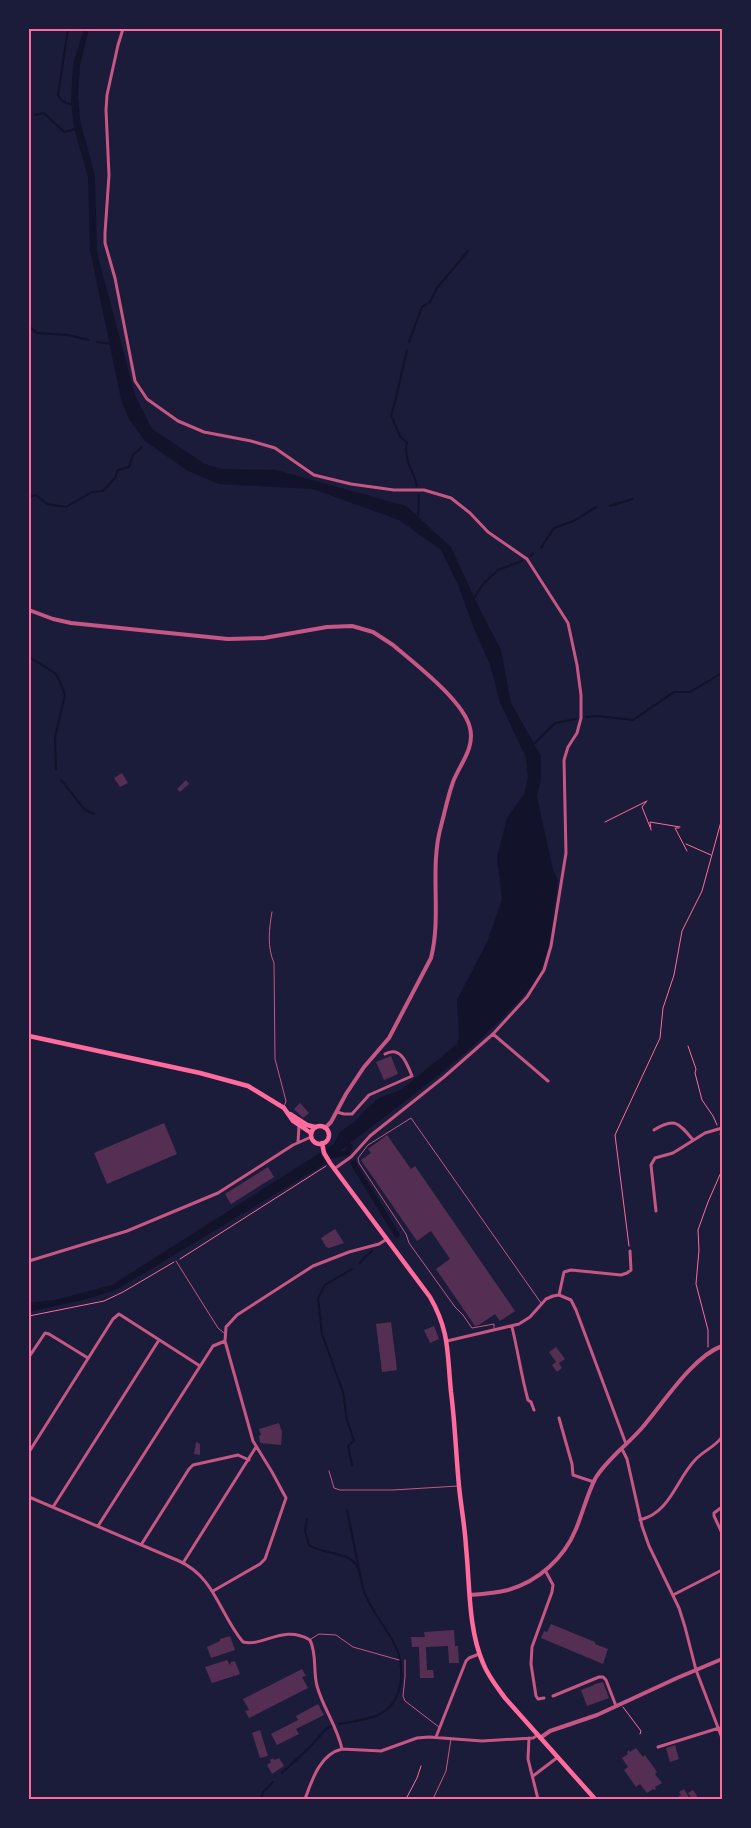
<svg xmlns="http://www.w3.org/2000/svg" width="751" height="1828" viewBox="0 0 751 1828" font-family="'IBM Plex Sans',sans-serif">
<rect width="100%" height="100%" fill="#1b1b3a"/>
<path fill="#12122b" d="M84 29H89L80 65 78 95 80 120 95 176 97 253 135 395 152 429 205 464 222 469 276 470 406 506 451 547 480 610 501 650 511 703 541 756V778L537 797 553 870 558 880C554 909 553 942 541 970 534 986 520 999 508 1012 453 1070 385 1114 323 1165L116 1290 83 1300 29 1312V1303L55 1300 112 1285 334 1144 340 1132 357 1120 365 1110 379 1098 401 1090 457 1044 459 1037 457 1000 487 942 502 900 497 858 507 818 524 794 528 778 526 758 500 702 490 665 473 626 459 587 441 550 399 520 313 489 219 484 188 471 145 441 129 419 121 399 90 250 88 177 74 128 71 102 73 64Z"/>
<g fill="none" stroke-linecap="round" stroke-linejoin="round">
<path stroke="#12122b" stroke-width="2" d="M68 29 58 95 62 101 72 105
M35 115 44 113 64 132 75 129
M29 326 37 333 68 335 89 340
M97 342 112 344
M409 342 422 307 430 302 437 288 468 251
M407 350 394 406 391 415 400 436 407 443C403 458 413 470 417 486
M29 497 36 495 47 504 66 507 92 492 103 491 115 478 118 470 129 467 133 455 142 447
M610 506 633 499
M418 519 419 495
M541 548 554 528 574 521 596 507
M530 556 533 553
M474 598 483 584 498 570 522 561
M29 657 55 673 59 679 65 695 55 737 56 769
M586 717 598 716 633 720 674 692H690L722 673
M533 745 555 723 576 719
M61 780 85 810 94 814
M360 1263 365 1257 372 1251
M352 1465 348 1446 354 1441 347 1420 343 1392 322 1334 318 1298 325 1285 352 1269
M307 1519 305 1531 309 1545C325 1556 353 1550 359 1571
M339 1724C369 1719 397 1717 401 1680 402 1667 400 1654 394 1643 384 1625 370 1609 363 1589L347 1510
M282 1773 310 1747 326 1729 332 1726
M261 1799 263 1792 273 1782"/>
<path stroke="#12122b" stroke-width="5.5" d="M327 1156 347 1153 350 1147 346 1140
M353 1163 397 1235"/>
</g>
<path fill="#542f53" d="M122 773 128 783 120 787 114 778Z
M186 780 189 784 180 792 177 789Z
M391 1056 398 1074 384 1080 376 1062Z
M300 1103 309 1113 303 1118 294 1109Z
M164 1123 177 1154 107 1184 94 1153Z
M387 1135 411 1169 415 1166 515 1311 500 1321 495 1314 479 1325 475 1326 436 1269 450 1259 431 1231 417 1241 361 1160 371 1153 368 1149Z
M268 1167 274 1177 231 1204 225 1194Z
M335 1229 344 1243 329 1248 326 1247 321 1238Z
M391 1322 397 1370 382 1372 376 1324Z
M434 1326 439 1339 430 1343 424 1330Z
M556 1347 565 1359 559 1363 562 1368 557 1372 552 1365 556 1362 549 1352Z
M279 1423 282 1432 281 1445 260 1443 259 1436 261 1435 259 1429Z
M196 1442 200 1444V1455L194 1454Z
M551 1624 595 1642V1644L608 1649 603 1664 541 1638 544 1631 547 1632Z
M454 1630 455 1646H458L459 1663H449L448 1646 426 1647 427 1670H433L434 1678H420L419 1647H412L411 1637H425L424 1632Z
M230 1636 235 1650 211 1658 207 1647 220 1641V1639Z
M227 1660 230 1665 231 1662 235 1661 240 1674 235 1676 233 1674 234 1676 212 1683 205 1667Z
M302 1669 306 1676 302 1677 308 1688 249 1718 245 1711 249 1710 243 1699Z
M603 1682 609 1698 587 1706 581 1690 594 1685 595 1684Z
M318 1704 324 1715 296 1729 299 1734 277 1745 271 1734 298 1720 296 1716Z
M260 1730 268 1756 260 1758 252 1733Z
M675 1745 679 1759 670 1762 666 1748Z
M636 1748 643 1757 645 1755 657 1772 655 1774 662 1783 655 1787 656 1789 654 1790 653 1789 647 1793 640 1784 636 1787 624 1770 628 1767 622 1758 628 1754 627 1752 629 1750 630 1752Z
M273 1758 274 1760 279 1758 284 1766 272 1774 267 1765 271 1762 270 1760Z
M684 1789 690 1799H675L681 1795 679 1792Z
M693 1790 699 1799H692L688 1793Z"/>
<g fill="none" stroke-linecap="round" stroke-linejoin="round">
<path stroke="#ff6b9d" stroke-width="1" d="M646 802 642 807 650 827
M605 822 647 801
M679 828H675L687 851
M651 830 650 822 680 827
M686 844 711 855
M688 1046 696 1069 695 1073 702 1100 713 1116 717 1125
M720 1134 722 1140
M629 1246 615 1135 660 1038 663 1008 674 975 682 931 702 891 722 818
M180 1259 326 1166
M29 1316 104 1301 123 1292 174 1262
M708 1347V1330L696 1284 699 1250 698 1230 708 1202 722 1170V1152
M623 1707 641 1731 640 1734
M406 1799 417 1778 421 1766"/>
<path stroke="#c65784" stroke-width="1" d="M272 912C269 929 267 947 274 963L275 1059 286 1101 284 1107
M176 1261 218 1328 224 1333
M494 1328V1324L472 1328 463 1315 455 1307 409 1243 406 1234 359 1163 358 1158 368 1145 411 1118 541 1303
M329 1471 334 1488 340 1490H393L458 1486
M311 1639 319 1634 336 1635 353 1647 399 1660
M405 1660V1677L403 1696 405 1701 439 1727
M433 1799 446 1771 451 1739"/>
<path stroke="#c65784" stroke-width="3" d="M123 29 118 45 107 95 106 110 109 175 105 233V243L115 278 135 381 147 399 178 421 204 432 251 441 275 448 314 475 351 484 394 490H424L451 498 470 513 488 532 527 559 568 623 577 665 581 695V718L577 733 568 747 564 760 566 853 551 946 544 970 527 997 493 1034 444 1077 370 1136 351 1157 334 1169
M493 1034 548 1081
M337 1112 344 1114H352L369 1095 412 1076C407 1064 401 1045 385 1054
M654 1130C675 1117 679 1123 693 1140
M298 1142 299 1126
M656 1211 651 1165 655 1158 673 1153 705 1133 722 1128
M29 1261 127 1231 218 1193 293 1145 311 1137
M559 1295 571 1300 576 1310 626 1444
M559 1295 564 1272 571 1270 621 1275 627 1273 631 1270 630 1251
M512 1327C518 1351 521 1375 528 1400L531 1402 534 1410
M447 1341 519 1324 530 1317 546 1299 553 1296 559 1295
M29 1357 45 1333 49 1334 88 1358
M559 1418 572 1464 573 1475 594 1482
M622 1449 627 1459 642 1526 649 1546 679 1608 685 1627 696 1670 722 1738
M29 1452 113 1319 119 1314 200 1366
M29 1497 179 1561C215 1577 220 1615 243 1642 264 1647 283 1624 310 1640 317 1654 313 1671 317 1686 323 1708 337 1726 342 1749
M53 1507 159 1340
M722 1507 714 1513V1516L722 1533
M640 1520C670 1513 676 1480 695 1460 703 1451 715 1447 722 1437
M98 1526 213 1346 225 1341
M141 1545 189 1469 193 1465 238 1455 249 1460
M183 1563 256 1447
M213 1591 260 1564 265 1559 286 1498 272 1472 253 1441 225 1341 226 1327 237 1315 313 1266 349 1252 379 1244 387 1239
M673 1595 722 1570
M553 1696 599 1677H603L606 1680 616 1706
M544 1698 538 1699 536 1696 531 1664 532 1647 552 1592 553 1585 545 1570
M436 1737 466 1661 469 1658 479 1654
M529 1738 528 1759 538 1799
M658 1747 719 1728
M533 1776 558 1757
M305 1799C312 1780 320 1754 342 1749L381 1751 417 1738 429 1737 482 1741 533 1738 538 1735"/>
<path stroke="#c65784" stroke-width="4" d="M29 610 53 619 71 623 228 639 264 638 327 627 352 626 373 632 393 645C414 663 464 701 470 728 475 748 460 764 453 782 448 796 445 811 441 826 429 869 442 915 431 958L389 1038 364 1067 346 1094 331 1122 325 1128
M470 1595C483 1594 496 1593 508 1590 539 1581 564 1558 576 1529 583 1512 587 1495 595 1479 606 1460 626 1446 641 1429 663 1404 692 1357 722 1346
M540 1738 550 1731 597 1715 677 1678 722 1659"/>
<path stroke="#ff6b9d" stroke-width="4.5" d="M29 1036 200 1073 248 1086 284 1108 293 1121 311 1133
M290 1114 307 1125 315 1127
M311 1135a9 9 0 1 1 18 0a9 9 0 1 1-18 0Z
M322 1143 324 1153 330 1163 430 1297C450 1332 447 1353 451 1392 455 1423 456 1455 459 1486 461 1507 465 1527 466 1547 470 1585 468 1628 483 1663 488 1676 497 1687 505 1698L595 1799"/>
</g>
<rect width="751" height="1828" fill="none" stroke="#1b1b3a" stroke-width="60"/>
<rect x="30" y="30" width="691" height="1768" fill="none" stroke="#ff6b9d" stroke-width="2"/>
</svg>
